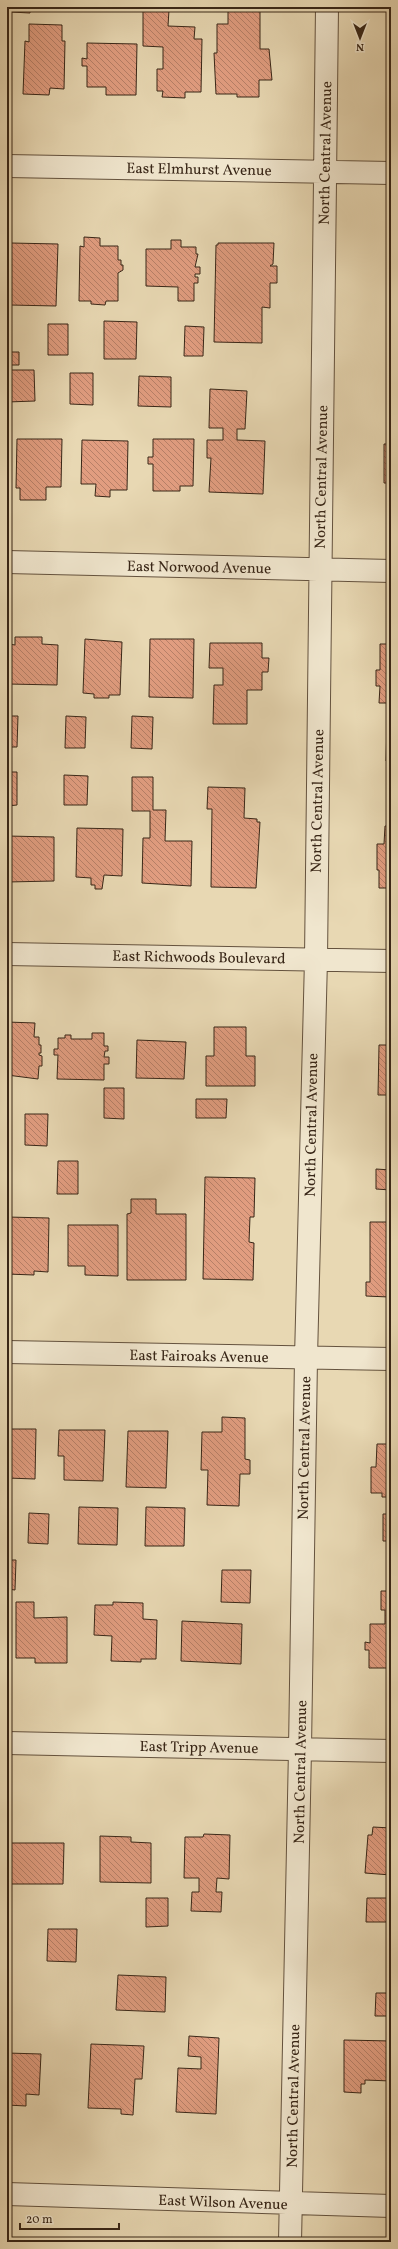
<svg xmlns="http://www.w3.org/2000/svg" width="398" height="2249" viewBox="0 0 398 2249" font-family="Vollkorn,serif">
<defs>
<pattern id="building-back-hatch" width="6" height="6" patternUnits="userSpaceOnUse"><rect width="6" height="6" fill="#e19d80"/><path d="M-1 5l2 2M0 0l6 6M5-1l2 2" fill="none" stroke="#b78068"/></pattern>
</defs>
<rect width="100%" height="100%" fill="#e8d8b3"/>
<filter id="stains"><feTurbulence type="fractalNoise" baseFrequency=".005" numOctaves="4"/><feColorMatrix values="0 0 0 0 .2 0 0 0 0 .09 0 0 0 0 .02 0 0 0 .5 -.17"/></filter>
<radialGradient id="worn" r=".72"><stop offset=".6" stop-color="#630" stop-opacity="0"/><stop offset="1" stop-color="#630" stop-opacity=".3"/></radialGradient>
<path fill="url(#building-back-hatch)" stroke="#382617" d="M11 7H30V13L11 12Z
M228 7H260V49H269L272 80H259V97H237V94H216L214 53H217V24H228Z
M388 8H391V48H387Z
M143 10H169L168 26 195 27 194 39H202L201 92H185V98L162 97 163 91H157V69H163V47L143 46Z
M29 24 62 25V41H65L64 89 50 88 49 95 23 94 25 41 29 42Z
M87 43 137 44 136 95H106V87H87V66H82V58L87 59Z
M388 63H391V103H387Z
M84 237 100 238V246H118V260H121V265H123V270L118 273V301H106L105 305 91 304V301H79L80 246 84 247Z
M171 240H181V247H196V254H198L195 267H200V274H195V277H198V283H194V301H178V287L146 286V249H171Z
M11 243 58 244 56 306 10 305Z
M218 243H274L273 264 270 266H277V283H270V308L262 307V343L214 342 216 245H218Z
M388 264H391V325H388Z
M104 321 137 322 136 359H104Z
M48 324H68V355H48Z
M185 326 204 327 203 356H184Z
M7 352H19V365H7Z
M7 370H34L35 401 7 402Z
M70 373H93V405L70 404Z
M139 376 171 377V407L138 406Z
M210 389 247 391 245 429H237V440L265 441 263 494 209 492 211 458H207V440H223V428H209Z
M17 439H62L61 487H46V500H20V488H16Z
M153 439H194L193 486H180V491H153V464H148V457H153Z
M82 440 128 441 127 490H110V497L95 496 96 484H81Z
M384 444H391V483H384Z
M15 637H42V644L58 645 57 685 8 684 9 644 15 645Z
M85 639 122 642 120 695H109V698H94V694L83 693Z
M150 639H194L193 698 149 697Z
M210 643H262V658H269L268 672H262V690H247V724H213L214 685H223V668H209Z
M380 644H391V703H379L380 686H376V670H380Z
M7 716H18L17 747H7Z
M66 716 86 717 85 748H65Z
M132 716 153 717 152 749 131 748Z
M387 723H391V761H386Z
M7 772H17V805L7 806Z
M64 775 88 776 87 805H64Z
M132 777H153V810H166L165 841H192L191 886 142 883 143 838H150V811H132Z
M208 787 245 788 244 818 257 819V822H260L256 888 211 887 212 809H207Z
M385 826H391V888H379V870H377V844H384Z
M77 828 123 829 122 876 104 875 102 889H95V885H91V878L76 877Z
M7 836 54 837V881L7 882Z
M7 1022 35 1023 34 1037H39V1045H41V1053H39V1055L42 1056V1066H39L38 1079 7 1075Z
M214 1027H246V1056H255V1086H206V1056H214Z
M92 1033H104V1046H108V1051H105L104 1057H109V1064H104V1080L57 1079 58 1055H54V1049H58V1038H65V1035H71V1039H92Z
M137 1040 186 1042 184 1079 136 1078Z
M379 1045H391V1095H378Z
M104 1088H124V1119L104 1118Z
M196 1099H227L226 1118H196Z
M390 1107H391V1138H389Z
M25 1114H48L47 1146 25 1145Z
M7 1161H9V1193H7Z
M58 1161H78V1194H57Z
M376 1169 391 1170V1190L376 1189Z
M205 1177 255 1178 254 1217H250L249 1242 254 1243 253 1280 203 1279Z
M131 1199H156V1214H186V1280H127V1214L131 1213Z
M7 1217 49 1218 48 1272 34 1271V1275L7 1274Z
M370 1222H391V1283H389V1297L366 1296V1282H370Z
M68 1225H118V1276L85 1275V1266H68Z
M222 1417 245 1418V1459L250 1460V1474H240L239 1506 207 1505 208 1470H201L202 1432H222Z
M7 1429H36L35 1479 7 1478Z
M59 1430H105L103 1481 64 1480V1456H58Z
M128 1431H168L166 1488 126 1487Z
M377 1444H391V1497H382V1493H371V1467H376Z
M79 1507 118 1508 117 1545 78 1544Z
M146 1507 185 1508 184 1546H145Z
M29 1513 49 1514 48 1544 28 1543Z
M383 1514H391V1541H383Z
M7 1560H16L15 1590 7 1589Z
M222 1570H251L250 1603 221 1602Z
M381 1591H391V1668H369V1650H365V1642L370 1643V1624H385V1610H381Z
M16 1602H34V1618L67 1617V1663H35V1658H16Z
M113 1602 143 1603V1619L157 1620 156 1659H141V1662L111 1661 112 1636 94 1635 95 1605H113Z
M182 1621 242 1624 241 1664 181 1661Z
M373 1827 391 1828V1875L365 1873 368 1835H372Z
M204 1834 230 1835 229 1879 217 1878 216 1892H222L221 1912 191 1911 192 1892H199V1878H184L185 1837H203Z
M100 1836 131 1837V1842L151 1843V1883L100 1882Z
M7 1843H64L63 1884H7Z
M146 1898H168V1926L146 1927Z
M367 1898H391V1922H366Z
M48 1929H77L76 1962 47 1961Z
M118 1975 166 1977 165 2012 116 2010Z
M376 1993H391V2016H375Z
M189 2036 219 2038 216 2114 176 2112 178 2068 201 2069V2057L188 2056Z
M344 2040 391 2041V2081L365 2080V2084H361V2093L344 2092Z
M91 2044 144 2046 142 2079H135L133 2115 121 2114V2109L88 2108Z
M7 2053 41 2054 39 2095 26 2094V2106L7 2105Z"/>
<g fill="none" stroke-linecap="round" stroke-linejoin="round">
<g stroke="#64523e" stroke-width="24">
<path id="street" d="M7 166 391 173
M7 562 391 571
M7 954 391 961
M7 1352 391 1359
M7 1743 391 1751
M7 2194 391 2206
M290 2242 300 1749 306 1358 316 959 327 7"/>
</g>
<use href="#street" stroke="#f0e6ce" stroke-width="22"/>
</g>
<g text-anchor="middle" stroke-width="3.5" stroke-linejoin="round" paint-order="stroke">
<g font-size="15" fill="#382617" stroke="#f0e6ce">
<text transform="translate(325 153) rotate(-89)" y="5">North Central Avenue</text>
<text transform="translate(199 169) rotate(1)" y="5">East Elmhurst Avenue</text>
<text transform="translate(321 477) rotate(-89)" y="5">North Central Avenue</text>
<text transform="translate(199 567) rotate(1)" y="5">East Norwood Avenue</text>
<text transform="translate(317 801) rotate(-89)" y="5">North Central Avenue</text>
<text transform="translate(199 957) rotate(1)" y="5">East Richwoods Boulevard</text>
<text transform="translate(311 1125) rotate(-89)" y="5">North Central Avenue</text>
<text transform="translate(199 1356) rotate(1)" y="5">East Fairoaks Avenue</text>
<text transform="translate(304 1448) rotate(-89)" y="5">North Central Avenue</text>
<text transform="translate(199 1747) rotate(1)" y="5">East Tripp Avenue</text>
<text transform="translate(300 1772) rotate(-89)" y="5">North Central Avenue</text>
<text transform="translate(293 2096) rotate(-89)" y="5">North Central Avenue</text>
<text transform="translate(223 2202) rotate(2)" y="5">East Wilson Avenue</text>
</g>
</g>
<rect width="398" height="2249" fill="none" stroke="#e8d8b3" stroke-width="24"/>
<rect x="8" y="8" width="382" height="2233" fill="none" stroke="#382617" stroke-width="2"/>
<rect x="12" y="12" width="374" height="2225" fill="none" stroke="#382617"/>
<g transform="translate(360 38) rotate(180)" stroke="#f0e6ce" stroke-width="3" paint-order="stroke">
<path d="M0-3L7 15L0 10L-7 15Z" fill="#382617"/>
<text y="-6" font-size="11" font-weight="bold" text-anchor="middle" fill="#382617">N</text>
</g>
<path d="M20 2223v6h99v-6" fill="none" stroke="#382617" stroke-width="2"/>
<text x="26" y="2223" font-size="12" fill="#382617" stroke="#f0e6ce" stroke-width="3" paint-order="stroke">20 m</text>
<rect width="100%" height="100%" filter="url(#stains)"/>
<rect width="100%" height="100%" fill="url(#worn)"/>
</svg>
